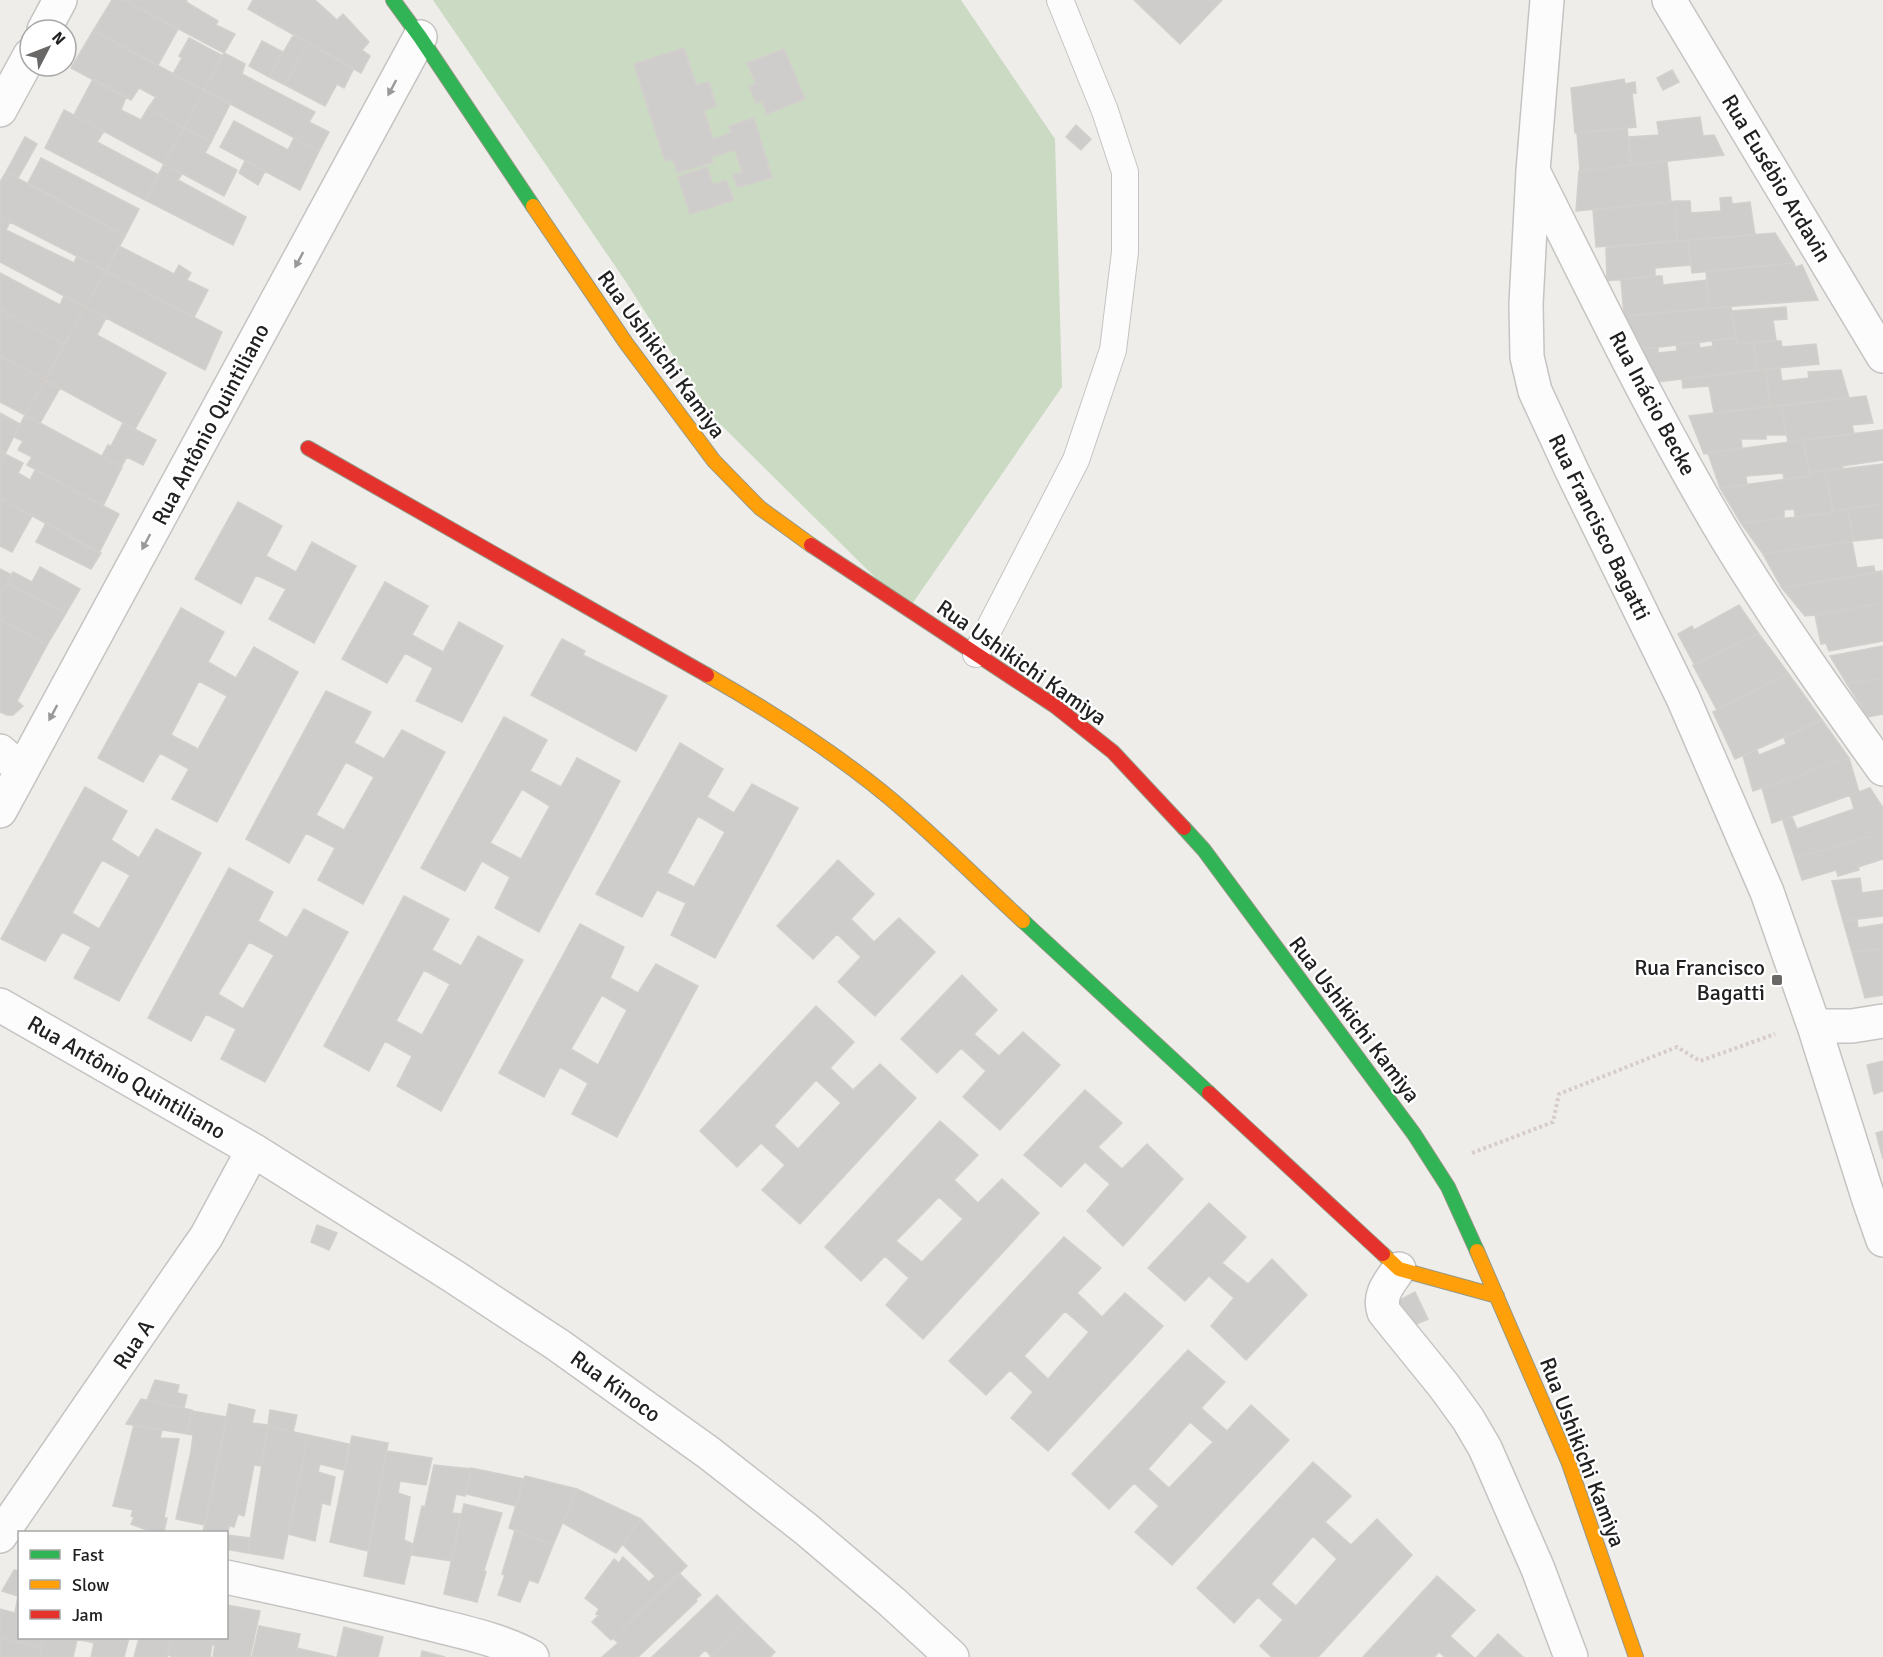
<svg xmlns="http://www.w3.org/2000/svg" width="1883" height="1657" viewBox="0 0 1883 1657" font-family="Signika,sans-serif">
<rect width="100%" height="100%" fill="#efedea"/>
<path fill="#cbdac2" d="M433 0H961L1055 139 1062 387 908 610 712 416 624 279Z"/>
<path fill="#cfcdcb" stroke="#d2cfcc" stroke-width="1.5" fill-rule="evenodd" d="M112 0H124L178 29 158 65 93 31Z
M124 0H187L186 2 218 21 216 25 235 34 224 53Z
M253 0H315L337 20 343 14 369 42 362 50 370 56 361 73 248 9Z
M1134 0H1222L1180 44Z
M93 31 204 90 184 128 148 108 156 97 139 88 131 100 71 68Z
M294 34 308 43 285 85 269 77Z
M189 38 223 56 204 90 173 74 182 58 179 56Z
M262 41 283 52 269 77 249 66Z
M308 43 354 68 344 88 337 84 325 106 285 85Z
M684 48 696 85 709 82 716 106 704 110 713 139 731 133 729 126 754 118 772 178 737 187 733 175 742 172 735 150 711 157 713 162 677 173 673 159 665 161 634 64Z
M784 49 805 99 767 114 762 101 756 103 749 86 756 84 747 63Z
M224 53 245 64 242 74 315 112 309 122 329 132 319 151 204 90Z
M1672 70 1679 82 1663 90 1657 78Z
M93 79 126 97 121 110 141 120 148 108 184 128 164 164 74 115Z
M1624 79 1625 84 1635 82 1636 93H1632L1636 127 1575 133 1571 88Z
M204 90 230 104 211 142 184 128Z
M64 110 104 131 97 142 159 175 145 200 45 148Z
M1700 117 1703 136 1714 135 1724 155 1631 165 1629 137 1659 135 1657 122Z
M234 121 288 150 294 138 319 151 300 190 220 147Z
M1076 125 1091 139 1081 150 1066 137Z
M184 128 211 142 205 153 237 170 224 196 164 164Z
M1627 128 1631 165 1580 171 1577 133Z
M25 137 37 144 18 178 6 172Z
M41 158 139 209 125 236 28 183Z
M245 161 265 171 258 185 239 173Z
M1667 161 1671 202 1576 211 1579 171Z
M164 164 182 174 178 180 246 217 233 245 145 200Z
M707 167 713 185 726 180 734 200 690 214 678 177Z
M6 172 125 236 106 271 0 217V182Z
M1731 197 1732 204 1750 202 1755 235 1677 241 1676 201H1690L1691 213 1721 211 1720 198Z
M1676 201 1677 241 1596 247 1593 210Z
M0 217 10 222 6 230 74 263 77 256 106 271 85 307 0 262Z
M1775 233 1794 263 1692 273 1688 240Z
M1688 240 1690 265 1655 268V276L1607 281 1606 248Z
M119 246 174 274 179 265 191 273 187 280 208 290 194 317 106 271Z
M1794 263 1795 267 1802 265 1818 300 1709 308 1706 271Z
M106 271 222 332 205 370 85 307Z
M0 273 60 305 64 296 85 307 65 344 0 310Z
M1655 276H1662L1663 285 1707 280 1709 308 1624 316 1621 280Z
M85 307 106 318 97 335 166 373 135 429 45 380Z
M1731 307 1736 338 1643 349 1624 316Z
M1786 307 1787 319 1773 320 1776 340 1737 344 1732 311Z
M0 310 65 344 45 380 0 356Z
M1736 338 1737 344 1754 343 1757 370 1657 382 1643 349 1658 347V353L1677 351 1676 344 1699 342 1700 348 1713 346 1712 340Z
M1769 341H1781L1782 347 1816 344 1819 364 1757 370 1754 343Z
M0 356 45 380 25 415 0 402Z
M1780 368 1782 381 1809 378 1808 372 1841 370 1849 398 1771 407 1766 370Z
M1765 370 1771 407 1714 413 1709 386 1683 388 1682 379Z
M45 380 60 388 40 423 25 415Z
M1866 396 1873 423 1852 425 1854 434 1788 442 1781 405Z
M1781 405 1786 435H1766V439H1741L1742 448 1704 454 1689 416Z
M0 413 20 424 5 454 0 451Z
M25 415 122 467 103 506 27 465 32 457 18 450 23 441 14 437Z
M123 423 156 440 143 465 127 457 121 467 102 456 108 445 111 446Z
M1883 430V460L1842 466 1843 468 1809 472 1803 440Z
M1803 440 1810 476 1784 480 1783 473 1746 476 1747 485 1720 488 1708 453Z
M0 451 5 454 0 465Z
M5 454 23 463 18 473 30 480 35 470 119 514 99 553 0 498V465Z
M1883 464V504L1833 511 1825 471Z
M1825 471 1833 513 1795 516 1794 509 1784 510V518L1741 523 1720 488 1810 476 1809 472Z
M0 498 32 516 12 552 0 546Z
M238 502 282 526 266 556 296 572 312 542 356 566 314 643 269 619 286 589 256 575 241 604 195 579Z
M1883 504V538L1854 541 1848 509Z
M1848 509 1854 541 1763 554 1741 523 1833 513V511Z
M46 523 101 553 91 569 36 542Z
M1852 541 1857 568 1874 566 1875 573 1782 588 1763 554Z
M40 567 80 589 66 613 7 583 13 572 32 582Z
M0 569 12 575 0 596Z
M1882 571 1883 603 1815 615 1805 616 1782 588Z
M385 582 428 606 412 635 443 652 459 622 503 646 462 722 416 701 433 668 405 653 387 683 342 659Z
M7 583 66 613 47 645 0 619V596Z
M1883 603V641L1829 651 1826 643 1821 644 1815 615Z
M1739 605 1759 634 1694 664 1678 634 1692 626 1694 630Z
M181 608 224 632 208 662 236 678 254 647 298 672 217 822 172 799 189 769 160 753 143 782 98 758ZM199 681 227 696 198 749 171 735Z
M0 619 47 645 17 701 23 706 13 715H7L0 712Z
M1759 634 1788 673 1717 710 1693 665Z
M562 639 585 651 583 655 667 696 636 751 531 695Z
M1883 646V678L1847 684 1830 656Z
M1788 673 1822 720 1735 759 1713 712Z
M1883 678V714L1868 717 1847 684Z
M326 691 371 712 354 743 384 759 402 730 445 752 363 904 318 880 335 848 306 833 289 863 246 839ZM346 762 374 777 344 830 316 815Z
M504 717 547 740 530 771 561 787 577 758 620 781 539 932 495 908 510 877 482 861 465 891 421 868ZM522 789 550 806 521 859 490 843Z
M1822 720 1849 758 1753 791 1743 756 1757 750 1759 755 1786 744 1784 738Z
M680 743 723 769 707 797 734 813 752 784 798 808 715 958 671 935 686 903 657 890 642 917 596 894ZM698 816 725 832 694 887 667 873Z
M1849 758 1859 792 1772 823 1762 788Z
M85 787 127 811 111 840 139 858 156 829 201 853 119 1001 74 978 91 947 62 932 45 961 1 939ZM102 860 130 875 99 929 72 913Z
M1870 788 1883 808V833L1795 858 1783 821 1792 817 1797 829 1854 809 1850 795Z
M1883 833V859L1858 867 1859 870 1838 876 1836 870 1802 880 1795 858Z
M838 860 874 894 851 919 874 942 899 918 935 952 875 1016 838 982 861 957 837 934 813 959 777 926Z
M229 868 273 892 258 921 287 938 304 909 348 932 265 1082 221 1059 236 1029 206 1014 191 1041 148 1018ZM249 942 274 955 243 1009 218 994Z
M1860 878 1862 893 1883 890V916L1843 921 1832 881Z
M404 896 449 919 432 950 461 966 478 936 523 960 441 1111 397 1086 412 1056 385 1041 369 1071 324 1046ZM424 970 450 984 422 1035 396 1021Z
M1857 920 1858 928 1883 924V949L1852 952 1843 921Z
M580 924 624 947 610 978 638 993 656 964 698 986 617 1137 572 1114 588 1083 560 1067 544 1097 499 1073ZM602 995 627 1010 598 1065 571 1049Z
M1883 949V995L1865 998 1852 952Z
M962 975 997 1010 974 1034 999 1056 1023 1032 1060 1065 1000 1130 963 1097 986 1071 961 1048 937 1073 901 1039Z
M816 1006 854 1042 830 1068 853 1090 880 1064 916 1098 800 1224 762 1190 785 1165 761 1143 737 1167 700 1131ZM816 1080 841 1103 798 1149 774 1126Z
M1883 1061V1091L1874 1094 1867 1065Z
M1085 1090 1122 1123 1098 1147 1122 1169 1147 1144 1183 1179 1123 1246 1087 1211 1110 1184 1085 1162 1061 1187 1024 1155Z
M940 1121 978 1155 954 1180 978 1203 1002 1179 1039 1213 923 1339 886 1305 909 1278 885 1256 861 1281 825 1247ZM939 1197 963 1219 922 1262 896 1241Z
M1883 1131V1159L1876 1133Z
M1209 1203 1246 1237 1222 1263 1248 1284 1272 1259 1307 1295 1246 1360 1211 1326 1234 1298 1209 1276 1185 1301 1148 1268Z
M317 1225 337 1233 329 1250 311 1242Z
M1064 1237 1101 1268 1077 1293 1102 1317 1125 1293 1163 1326 1048 1451 1011 1418 1033 1392 1010 1370 986 1395 949 1361ZM1065 1311 1089 1332 1048 1379 1024 1356Z
M1415 1292 1428 1319 1405 1329 1394 1303Z
M1188 1350 1225 1382 1201 1408 1227 1431 1251 1405 1289 1440 1172 1565 1135 1532 1159 1506 1134 1483 1109 1509 1072 1474ZM1190 1422 1213 1442 1169 1488 1148 1469Z
M155 1380 179 1385 177 1393 187 1395 184 1408 147 1400Z
M141 1399 192 1410 187 1434 126 1424Z
M229 1404 255 1410 252 1423 268 1425 261 1466 254 1465 244 1516 238 1514 234 1527 229 1526 227 1535 250 1538 248 1553 226 1549V1532H203Z
M270 1410 297 1415 293 1432 268 1425Z
M192 1411 227 1417 205 1525 176 1519 191 1451 193 1435 186 1434Z
M134 1425 162 1430 160 1438 179 1439 164 1518H167L164 1532H152L131 1524 134 1517 131 1516 133 1510 113 1506Z
M268 1426 308 1435 283 1559 248 1553Z
M308 1435 349 1444 344 1470 320 1464 318 1472 335 1477 330 1505 322 1503 315 1541 288 1534Z
M352 1436 388 1443 368 1551 330 1542Z
M387 1451 432 1458 426 1485 400 1481 398 1493 410 1497 404 1540 413 1544 404 1584 364 1576Z
M1313 1462 1351 1496 1325 1522 1351 1545 1377 1519 1412 1555 1318 1657H1272L1260 1646 1283 1620 1258 1597 1234 1623 1197 1588ZM1313 1536 1337 1559 1296 1606 1271 1584Z
M434 1465 471 1469 465 1496 456 1494 452 1513 461 1514 451 1561 411 1555 422 1506 425 1507Z
M471 1468 524 1479 516 1506 466 1494Z
M525 1476 577 1489 553 1545 509 1528Z
M577 1489 641 1519 616 1553 563 1523Z
M464 1504 502 1513 484 1570 486 1572 477 1602 444 1594Z
M641 1519 687 1566 611 1640 592 1622 599 1615 596 1614 599 1609 585 1598 614 1559 619 1563 623 1557 649 1582 655 1576 622 1544Z
M515 1530 553 1545 538 1583 529 1580 520 1602 498 1595 505 1575 502 1574Z
M14 1570 20 1571V1638H44L42 1648 0 1637V1609L15 1613 18 1596 2 1591Z
M679 1573 701 1595 696 1599 697 1601 638 1657H602L618 1643 613 1638Z
M1437 1576 1475 1610 1450 1636 1473 1657H1445L1439 1652 1434 1657H1363Z
M717 1595 744 1622 711 1656 705 1650 698 1657H652Z
M226 1605 260 1611 250 1657H213L215 1645H212L213 1638H226Z
M744 1622 775 1652 770 1657H710Z
M259 1626 300 1634 295 1657H252Z
M344 1627 383 1637 378 1657H337Z
M1498 1634 1523 1657H1477Z
M0 1637 42 1648 40 1657H0Z
M44 1638H86V1641L77 1640 73 1657H40Z
M86 1638H129L124 1657H91L94 1643 86 1641Z
M139 1638H171L167 1657H134Z
M171 1638H213L210 1657H174L168 1655Z
M297 1648 335 1657H295Z
M422 1651 445 1657H421Z"/>
<g fill="none" stroke-linecap="round" stroke-linejoin="round">
<g stroke="#c5c4c2" stroke-width="28">
<path id="lane" d="M976 654 1076 460 1113 350 1125 252V172L1105 111 1060 0"/>
</g>
<g stroke="#c5c4c2" stroke-width="36">
<path id="street" d="M1547 0 1533 171 1526 304 1527 357 1535 391 1572 471 1683 698 1767 892 1814 1026 1869 1200 1883 1240
M1669 0 1883 356
M44 30 60 0
M0 110 30 55
M1534 173C1596 296 1656 421 1727 539 1775 618 1829 694 1883 769
M0 751 22 770
M0 811 420 37
M0 1005 253 1150 453 1276 558 1345 709 1453 806 1529 892 1602 952 1657
M1814 1026H1852L1883 1021
M1399 1269C1389 1283 1378 1295 1384 1312L1444 1386 1468 1419 1485 1448 1538 1569 1571 1657
M0 1536 194 1254 206 1237 253 1150
M226 1577C291 1591 355 1605 419 1621 457 1631 498 1638 532 1657"/>
</g>
<g stroke="#959784" stroke-width="16">
<path id="fast" d="M393 0 420 37 533 206
M1184 828 1204 850 1414 1134 1448 1187 1477 1251
M1023 921 1209 1093"/>
</g>
<g stroke="#959784" stroke-width="16">
<path id="slow" d="M533 206 626 343 714 461 760 508 811 545
M707 675C777 715 846 759 906 812 946 847 984 885 1023 921
M1477 1251 1568 1461 1636 1657
M1383 1254 1399 1269 1497 1296"/>
</g>
<g stroke="#959784" stroke-width="16">
<path id="jam" d="M308 448 707 675
M811 545 1055 706 1113 752 1184 828
M1209 1093 1383 1254"/>
</g>
<path stroke="#d6ccca" stroke-width="4" stroke-dasharray="3 3" stroke-linecap="butt" d="M1472 1153 1553 1122 1559 1094 1677 1047 1700 1061 1775 1034"/>
<use href="#lane" stroke="#fdfcfc" stroke-width="26"/>
<use href="#street" stroke="#fdfcfc" stroke-width="33"/>
<use href="#fast" stroke="#30b455" stroke-width="14"/>
<use href="#slow" stroke="#ff9f0a" stroke-width="14"/>
<use href="#jam" stroke="#e5322d" stroke-width="14"/>
</g>
<defs><path id="oneway-solid" d="M-6-.8H1V-3.2L6.5 0L1 3.2V.8H-6Z" transform="scale(1.5)"/></defs>
<g fill="#9a9999">
<use href="#oneway-solid" transform="translate(392 88) rotate(118)"/>
<use href="#oneway-solid" transform="translate(299 260) rotate(118)"/>
<use href="#oneway-solid" transform="translate(146 542) rotate(118)"/>
<use href="#oneway-solid" transform="translate(53 713) rotate(118)"/>
</g>
<rect fill="#696867" stroke="#fff" stroke-width="2" x="1771" y="974" width="12" height="12" rx="3"/>
<g text-anchor="middle" stroke-width="4.5" stroke-linejoin="round" paint-order="stroke">
<g font-size="22" fill="#212121" stroke="#fff">
<text transform="translate(1777 178) rotate(59)" y="8">Rua Eusébio Ardavin</text>
<text transform="translate(662 354) rotate(54)" y="8">Rua Ushikichi Kamiya</text>
<text transform="translate(1653 403) rotate(62)" y="8">Rua Inácio Becke</text>
<text transform="translate(210 424) rotate(-62)" y="8">Rua Antônio Quintiliano</text>
<text transform="translate(1600 527) rotate(64)" y="8">Rua Francisco Bagatti</text>
<text transform="translate(1022 662) rotate(35)" y="8">Rua Ushikichi Kamiya</text>
<text transform="translate(1355 1019) rotate(53)" y="8">Rua Ushikichi Kamiya</text>
<text transform="translate(127 1077) rotate(30)" y="8">Rua Antônio Quintiliano</text>
<text transform="translate(133 1344) rotate(-56)" y="8">Rua A</text>
<text transform="translate(616 1386) rotate(36)" y="8">Rua Kinoco</text>
<text transform="translate(1583 1452) rotate(69)" y="8">Rua Ushikichi Kamiya</text>
</g>
<g font-size="22" fill="#212121" stroke="#fff" text-anchor="end">
<text x="1765" y="975">Rua Francisco<tspan x="1765" dy="25">Bagatti</tspan></text>
</g>
</g>
<rect x="18" y="1531" width="210" height="108" fill="#ffffff" stroke="#a6a6a6" stroke-width="1.5"/>
<rect x="30" y="1550" width="30" height="9" fill="#30b455" stroke="#a6a6a6" stroke-width="1.5"/>
<text x="72" y="1561" font-size="18" fill="#212121">Fast</text>
<rect x="30" y="1580" width="30" height="9" fill="#ff9f0a" stroke="#a6a6a6" stroke-width="1.5"/>
<text x="72" y="1591" font-size="18" fill="#212121">Slow</text>
<rect x="30" y="1610" width="30" height="9" fill="#e5322d" stroke="#a6a6a6" stroke-width="1.5"/>
<text x="72" y="1621" font-size="18" fill="#212121">Jam</text>
<g transform="translate(48 48) rotate(48)"><circle r="28" fill="#ffffff" stroke="#a6a6a6" stroke-width="1.5"/>
<path d="M0-4.5L10 22L0 15L-10 22Z" fill="#696867"/>
<text y="-9" font-size="16" font-weight="bold" text-anchor="middle" fill="#212121">N</text>
</g>
</svg>
